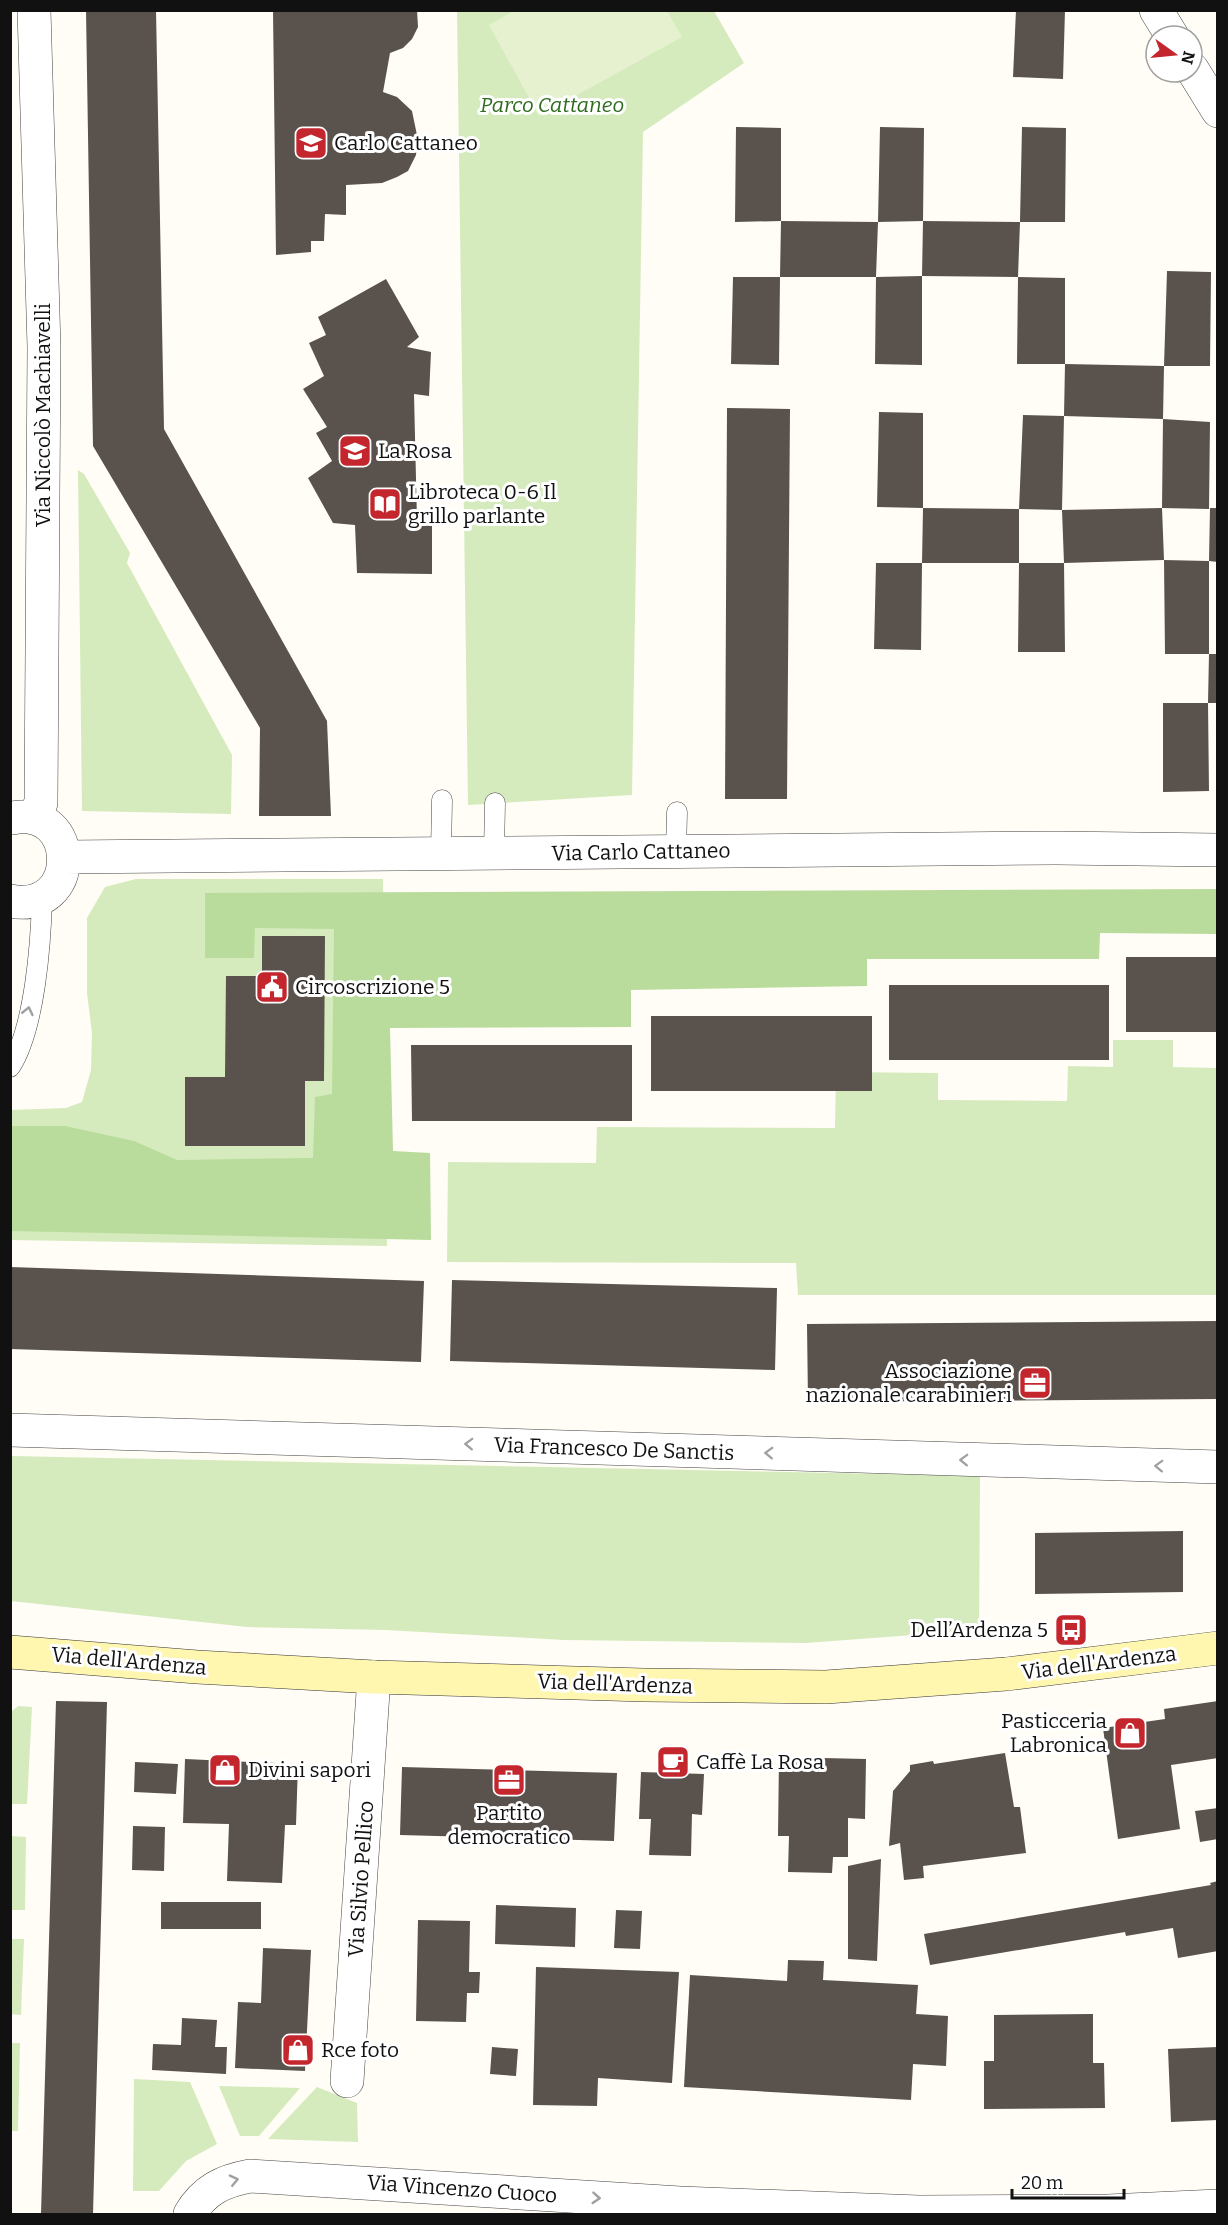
<svg xmlns="http://www.w3.org/2000/svg" width="1228" height="2225" viewBox="0 0 1228 2225" font-family="Bitter,serif">
<rect width="100%" height="100%" fill="#fffdf5"/>
<path fill="#d5ebbd" d="M457 11H714L744 63 643 132 632 795 468 805Z
M78 470 84 474 130 553 127 563 232 755 231 814 82 811Z
M136 879H383L387 1246 11 1240 10 1110 66 1108 82 1102 91 1070 92 1033 87 993V918L105 887Z
M1113 1040H1173V1067L1217 1068V1295H798L796 1263 447 1262 448 1162 596 1163 597 1127 835 1128 836 1072 938 1073V1100L1067 1101 1068 1066 1113 1067Z
M10 1456 980 1476 979 1630 806 1643 564 1640 386 1630 247 1627 11 1601Z
M18 1706 32 1707 27 1804H11V1712Z
M11 1836 26 1837 25 1910H11Z
M11 1939H24L21 2015 11 2014Z
M11 2043H20L18 2131H11Z
M134 2079 190 2082 217 2144 186 2161 159 2191H133Z
M219 2086 300 2088 259 2136H240Z
M317 2087 357 2103 358 2142 268 2139Z"/>
<path fill="#b9dc9c" d="M1217 889V934L1100 933 1099 959H867V986L631 990V1027L390 1028 393 1151 430 1153 431 1240 11 1231V1126H65L134 1141 177 1160 313 1158 315 1097 332 1094 334 929 255 928 254 958H205V893Z"/>
<path fill="#e6f2cf" d="M514 11H667L682 37 539 116 489 25Z"/>
<path fill="#5a524d" d="M86 10H156L164 429 327 721 331 816H259L260 728 93 446Z
M273 10H417L418 27 412 39 403 48 390 53 383 92 397 97 412 111 418 140 416 155 408 171 397 177 382 183 346 185V215L325 214 324 241H311V252L276 255Z
M1016 10H1065L1063 79 1013 77Z
M736 127 781 128V221L735 222Z
M880 127 924 128 923 221 1020 222 1022 127 1066 128 1065 222H1020L1018 277 922 276 923 221 878 222Z
M781 221 878 222 876 277H780Z
M1167 271 1211 272 1210 366H1164Z
M922 276V365L875 364 876 277Z
M733 277H780L779 365 731 364Z
M1018 277 1065 278V364L1164 366 1163 419 1064 416 1062 510 1019 509 1023 415 1064 416 1065 364H1017Z
M386 279 419 337 407 347 431 352 429 396 414 394 417 521 432 523V574L357 573 355 525 333 523 308 478 332 461 316 433 327 427 303 389 324 376 309 343 326 335 318 317Z
M727 408 790 409 787 799H725Z
M879 412 923 413V508L877 507Z
M1163 419 1210 422 1209 509 1162 508 1164 560 1064 563 1062 510 1162 508Z
M923 508 1019 509V563H922L921 650 874 649 876 563H922Z
M1210 508H1218V562L1209 561Z
M1164 560 1209 561V654H1165Z
M1019 563H1064L1065 652H1018Z
M1209 654H1218V703H1208Z
M1163 703H1208L1209 791 1163 792Z
M262 936H325L324 1081H305V1146H185V1077H225L226 976H262Z
M1126 957H1218V1032H1126Z
M889 985H1109V1060H889Z
M651 1016H872V1091H651Z
M411 1045H632V1121H412Z
M10 1267 424 1281 421 1362 10 1349Z
M452 1280 777 1288 775 1370 450 1361Z
M1218 1321V1399L808 1402 807 1324Z
M1183 1531V1592L1035 1594V1533Z
M56 1701 107 1702 93 2214H41Z
M1218 1701V1758L1171 1765 1180 1829 1118 1839 1103 1728 1165 1719 1164 1709Z
M1005 1753 1014 1807H1020L1026 1853 923 1866 924 1878 904 1880 900 1843 889 1846 893 1791 910 1771V1765L933 1761 934 1764Z
M779 1757 866 1759 865 1819 848 1818V1857H833L832 1873 788 1872 789 1836H778Z
M185 1759 298 1764 296 1825H285L282 1883 227 1881 229 1824 183 1823Z
M135 1762 178 1764 176 1794 134 1792Z
M402 1767 617 1773 614 1841 400 1835Z
M641 1772 704 1774 702 1815 692 1814 691 1856 649 1855 651 1819H639Z
M1218 1808V1839L1200 1842 1195 1811Z
M133 1826 165 1827 164 1871 132 1870Z
M881 1859 877 1961 848 1959V1866Z
M1218 1881V1951L1178 1958 1173 1928 1126 1936 1125 1932 930 1965 924 1934 1211 1885 1210 1883Z
M161 1902H261V1929H161Z
M496 1905 576 1908 575 1947 495 1944Z
M616 1910 642 1911 640 1949 614 1948Z
M418 1920 470 1921 469 1972H480L479 1993H467L466 2022 416 2021Z
M263 1948 311 1950 305 2071 235 2068 238 2002 261 2003Z
M788 1960 824 1961 823 1980 918 1985 916 2014 948 2016 946 2066 913 2064 911 2100 684 2087 690 1975 787 1981Z
M536 1967 679 1972 672 2083 598 2078 597 2106 533 2105Z
M1093 2014V2063H1104L1105 2108 984 2109V2061H994V2015Z
M182 2018 217 2020 215 2047H227L226 2074 152 2070 153 2044 181 2045Z
M492 2047 518 2049 516 2076 490 2074Z
M1218 2047V2120L1171 2122 1168 2049Z"/>
<g fill="none" stroke-linecap="round" stroke-linejoin="round">
<g stroke="#444" stroke-width="21">
<path id="service" d="M676 852 677 812
M441 854 442 800
M494 854 495 803
M10 1067C35 1029 41 942 42 897"/>
</g>
<g stroke="#444" stroke-width="34">
<path id="minor" d="M1156 10 1172 36
M1192 69 1218 111
M33 818 41 803 44 347 34 10
M65 857 1056 848 1218 850
M10 901C82 915 80 804 12 818
M10 1430 1218 1467
M347 2081 374 1677
M190 2214C204 2190 223 2181 250 2176L680 2203 919 2212 1108 2211 1218 2206"/>
</g>
<g stroke="#333" stroke-width="34">
<path id="secondary" d="M10 1652 197 1667 374 1677 644 1685 826 1687 1006 1674 1218 1648"/>
</g>
<use href="#service" stroke="#fff" stroke-width="20"/>
<use href="#minor" stroke="#fff" stroke-width="33"/>
<use href="#secondary" stroke="#fff6b0" stroke-width="33"/>
</g>
<defs><path id="oneway-chevron" d="M-2-3.5L2.5 0L-2 3.5" fill="none" stroke-width="1.6" stroke-linecap="round" stroke-linejoin="round" transform="scale(1.5)"/></defs>
<g stroke="#a0a0a0">
<use href="#oneway-chevron" transform="translate(28 1011) rotate(-77)"/>
<use href="#oneway-chevron" transform="translate(469 1444) rotate(-178)"/>
<use href="#oneway-chevron" transform="translate(769 1453) rotate(-178)"/>
<use href="#oneway-chevron" transform="translate(964 1460) rotate(-178)"/>
<use href="#oneway-chevron" transform="translate(1159 1466) rotate(-178)"/>
<use href="#oneway-chevron" transform="translate(234 2180) rotate(-13)"/>
<use href="#oneway-chevron" transform="translate(596 2198) rotate(4)"/>
</g>
<defs>
<g id="school-square" transform="scale(1.725)"><rect x="-9" y="-9" width="18" height="18" rx="4" fill="#c4262e" stroke="#fff"/><path d="M0-5L7-2L0 1L-7-2ZM-4 1L0 2.5L4 1V4Q0 6-4 4Z" fill="#fff"/></g>
<g id="library-square" transform="scale(1.725)"><rect x="-9" y="-9" width="18" height="18" rx="4" fill="#c4262e" stroke="#fff"/><path d="M-6-4Q-3-5.5-.7-3.5V5Q-3 3-6 4ZM6-4Q3-5.5 .7-3.5V5Q3 3 6 4Z" fill="#fff"/></g>
<g id="civic-square" transform="scale(1.725)"><rect x="-9" y="-9" width="18" height="18" rx="4" fill="#c4262e" stroke="#fff"/><path d="M-.6-6.5H3V-4.5H.6V-3L4-1V1h2V6H-6V1h2V-1L-.6-3ZM-1.2 2.5V6h2.4V2.5Z" fill="#fff"/></g>
<g id="office-square" transform="scale(1.725)"><rect x="-9" y="-9" width="18" height="18" rx="4" fill="#c4262e" stroke="#fff"/><path d="M-6-3h4V-5.5h4V-3h4V5H-6ZM-1-4.5V-3h2v-1.5ZM-6 0V1H6V0Z" fill="#fff"/></g>
<g id="bus-square" transform="scale(1.725)"><rect x="-9" y="-9" width="18" height="18" rx="4" fill="#c4262e" stroke="#fff"/><path d="M-5-6H5V4H4V6H2V4H-2V6H-4V4H-5ZM-3.5-4V0h7V-4ZM-3.5 1.2v1.5H-2V1.2ZM2 1.2v1.5H3.5V1.2Z" fill="#fff"/></g>
<g id="shop-square" transform="scale(1.725)"><rect x="-9" y="-9" width="18" height="18" rx="4" fill="#c4262e" stroke="#fff"/><path d="M-5-2.5h2.3a2.7 3.5 0 0 1 5.4 0H5L5.5 6h-11ZM-1.5-2.5h3a1.5 2.3 0 0 0-3 0Z" fill="#fff"/></g>
<g id="cafe-square" transform="scale(1.725)"><rect x="-9" y="-9" width="18" height="18" rx="4" fill="#c4262e" stroke="#fff"/><path d="M-5.5-4.5H6V0H3Q3 3.5 0 3.5H-2.5Q-5.5 3.5-5.5 0ZM3-3.2v2h1.7v-2ZM-6 4.5H4V6H-6Z" fill="#fff"/></g>
</defs>
<g fill-rule="evenodd">
<use href="#school-square" x="311" y="143"/>
<use href="#school-square" x="355" y="451"/>
<use href="#library-square" x="385" y="504"/>
<use href="#civic-square" x="272" y="987"/>
<use href="#office-square" x="1035" y="1383"/>
<use href="#bus-square" x="1071" y="1630"/>
<use href="#shop-square" x="1130" y="1733"/>
<use href="#cafe-square" x="673" y="1762"/>
<use href="#shop-square" x="225" y="1770"/>
<use href="#office-square" x="509" y="1780"/>
<use href="#shop-square" x="298" y="2050"/>
</g>
<g text-anchor="middle" stroke-width="6" stroke-linejoin="round" paint-order="stroke">
<g font-size="21" font-style="italic" fill="#2f6b1f" stroke="#fff">
<text x="552" y="112">Parco Cattaneo</text>
</g>
<g font-size="21" fill="#111" stroke="#fff" text-anchor="start">
<text x="334" y="150">Carlo Cattaneo</text>
<text x="378" y="458">La Rosa</text>
<text x="408" y="499">Libroteca 0-6 Il<tspan x="408" dy="24">grillo parlante</tspan></text>
<text x="295" y="994">Circoscrizione 5</text>
<text x="1012" y="1378" text-anchor="end">Associazione<tspan x="1012" dy="24">nazionale carabinieri</tspan></text>
<text x="1048" y="1637" text-anchor="end">Dell’Ardenza 5</text>
<text x="1107" y="1728" text-anchor="end">Pasticceria<tspan x="1107" dy="24">Labronica</tspan></text>
<text x="696" y="1769">Caffè La Rosa</text>
<text x="248" y="1777">Divini sapori</text>
<text x="509" y="1820" text-anchor="middle">Partito<tspan x="509" dy="24">democratico</tspan></text>
<text x="321" y="2057">Rce foto</text>
</g>
<g font-size="21" fill="#111" stroke="#fff">
<text transform="translate(43 415) rotate(-90)" y="7">Via Niccolò Machiavelli</text>
<text transform="translate(641 852) rotate(-1)" y="7">Via Carlo Cattaneo</text>
<text transform="translate(614 1449) rotate(2)" y="7">Via Francesco De Sanctis</text>
<text transform="translate(129 1661) rotate(5)" y="7">Via dell'Ardenza</text>
<text transform="translate(1099 1663) rotate(-7)" y="7">Via dell'Ardenza</text>
<text transform="translate(615 1684) rotate(2)" y="7">Via dell'Ardenza</text>
<text transform="translate(361 1879) rotate(-86)" y="7">Via Silvio Pellico</text>
<text transform="translate(462 2189) rotate(4)" y="7">Via Vincenzo Cuoco</text>
</g>
</g>
<rect width="1228" height="2225" fill="none" stroke="#111111" stroke-width="24"/>
<g transform="translate(1174 54) rotate(105)"><circle r="28" fill="#ffffff" stroke="#a0a0a0" stroke-width="1.5"/>
<path d="M0-4.5L10 22L0 15L-10 22Z" fill="#c4262e"/>
<text y="-9" font-size="16" font-weight="bold" text-anchor="middle" fill="#111111">N</text>
</g>
<path d="M1012 2189v9h112v-9" fill="none" stroke="#111111" stroke-width="3"/>
<text x="1021" y="2189" font-size="18" fill="#111111" stroke="#ffffff" stroke-width="4.5" paint-order="stroke">20 m</text>
</svg>
